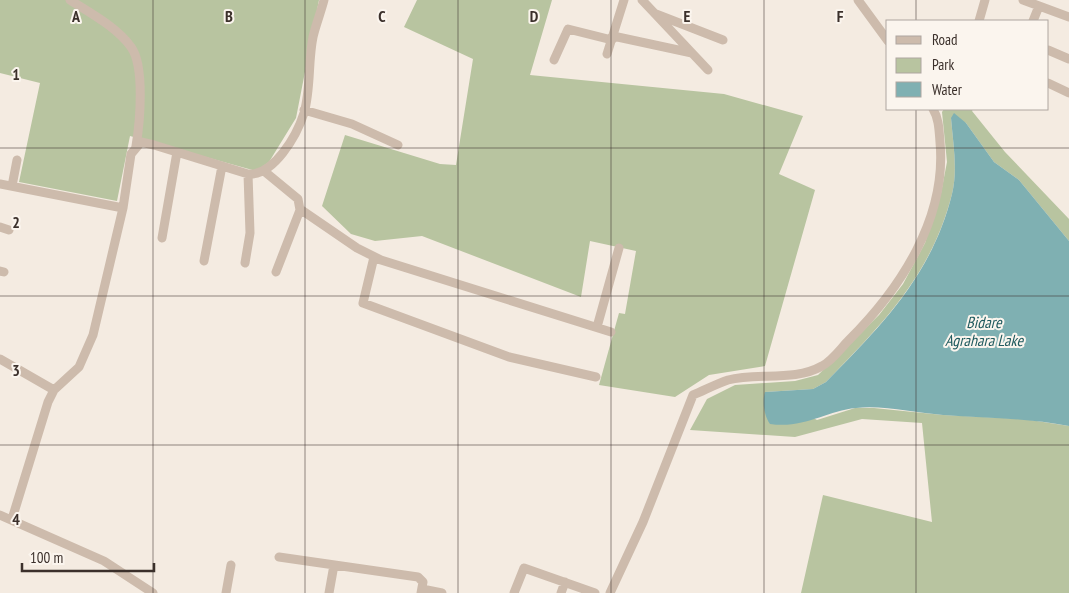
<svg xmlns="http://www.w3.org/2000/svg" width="1069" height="593" viewBox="0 0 1069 593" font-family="'PT Sans Narrow',sans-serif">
<rect width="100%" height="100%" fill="#f4ebe1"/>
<path fill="#b8c4a0" d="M0 0H319L296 118 269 162 256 171 130 136 117 201 19 182 40 83 0 73Z
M417 0H552L530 75 724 94 803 116 779 174 815 190 765 366 709 375 675 397 599 385 619 313 625 314 636 251 590 241 581 297 422 236 375 241 351 234 322 206 345 135 440 164 456 165 473 59 404 27Z
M944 109H973L972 111 1005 152 1069 219V241L1019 180 994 162 966 123 951 118C953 143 958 170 952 194 931 276 882 324 826 382L813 389 765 392 817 420 855 408H874L943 415 1024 419 1069 426V593H801L823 495 932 522 922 423 862 419 795 437 690 430 707 399 735 385 795 381 818 375 879 315 903 284 925 243 941 193 947 162 942 112Z"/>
<path fill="#7fb0b2" d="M954 113 966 123 994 162 1019 180 1069 241V426C1027 418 986 418 943 415 915 413 884 405 856 408 826 411 804 429 770 424 764 415 762 402 765 392L813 389 826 382C882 325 932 275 952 194 958 170 953 143 951 118Z"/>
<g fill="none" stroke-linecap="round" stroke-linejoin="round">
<path stroke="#cdbbac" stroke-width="9" d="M70 0C90 13 117 27 131 47 145 66 140 122 136 146
M642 0 708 70
M858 0 888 41
M1023 0 1069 17
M656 14 723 40
M979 21 985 0
M1033 21 1039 6
M613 36 692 53
M1048 50 1069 59
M607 54 624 0
M554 60 568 29 612 40
M1048 83 1069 93
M304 110 352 124 398 145
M264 171 298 199 300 210 276 272
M0 184 123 208
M12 186 17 160
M300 209 357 248 381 260 611 332
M0 227 9 230
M162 238 177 152
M374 257 363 303 509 357 596 377
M204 261 222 166
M245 263 250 233 248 174
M0 271 4 272
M597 327 619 248
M0 359 54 390
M0 515 104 561 153 593
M12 519 48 402 54 390 79 367 93 335 123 208 131 154 141 142 154 145 248 174C274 176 297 135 304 113 311 89 308 61 313 37 316 24 321 12 324 0
M279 557 418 577 423 582 421 593
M422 589 442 593
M226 593 231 565
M329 593 334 565
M514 593 524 568 595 593
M561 593 565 582
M610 593 643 522 693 395C705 390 716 384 728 380 758 372 794 382 822 366 832 361 841 348 849 340 901 288 947 218 940 142 939 130 939 119 933 109"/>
</g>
<path fill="none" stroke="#3b302b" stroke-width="1" stroke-opacity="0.55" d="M153 0V593M305 0V593M458 0V593M611 0V593M764 0V593M916 0V21M916 109V593M0 148H1069M0 296H1069M0 445H1069"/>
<g text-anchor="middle" stroke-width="4" stroke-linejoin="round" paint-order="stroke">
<g font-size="16" font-style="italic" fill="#1f5a5e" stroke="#fbf5ee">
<text x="984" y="328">Bidare<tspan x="984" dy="18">Agrahara Lake</tspan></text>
</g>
</g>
<g font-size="16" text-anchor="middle" font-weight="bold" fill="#3b302b" stroke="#fbf5ee" stroke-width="4" stroke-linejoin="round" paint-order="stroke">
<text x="76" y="22">A</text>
<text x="229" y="22">B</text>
<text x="382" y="22">C</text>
<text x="534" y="22">D</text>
<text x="687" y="22">E</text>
<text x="840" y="22">F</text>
<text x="16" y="80">1</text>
<text x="16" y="228">2</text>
<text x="16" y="376">3</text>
<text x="16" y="525">4</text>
</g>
<rect x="886" y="20" width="162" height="90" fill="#fbf5ee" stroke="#aea6a0"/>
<rect x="896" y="36" width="25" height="8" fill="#cdbbac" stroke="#aea6a0"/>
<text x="932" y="45" font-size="15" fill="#3b302b">Road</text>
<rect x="896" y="58" width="25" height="15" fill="#b8c4a0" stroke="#aea6a0"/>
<text x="932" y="70" font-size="15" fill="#3b302b">Park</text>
<rect x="896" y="82" width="25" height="15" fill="#7fb0b2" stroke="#aea6a0"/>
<text x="932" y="95" font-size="15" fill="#3b302b">Water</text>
<path d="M22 563v8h132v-8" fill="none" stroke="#3b302b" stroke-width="2.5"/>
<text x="30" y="563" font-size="15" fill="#3b302b" stroke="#fbf5ee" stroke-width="4" paint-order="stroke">100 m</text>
</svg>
